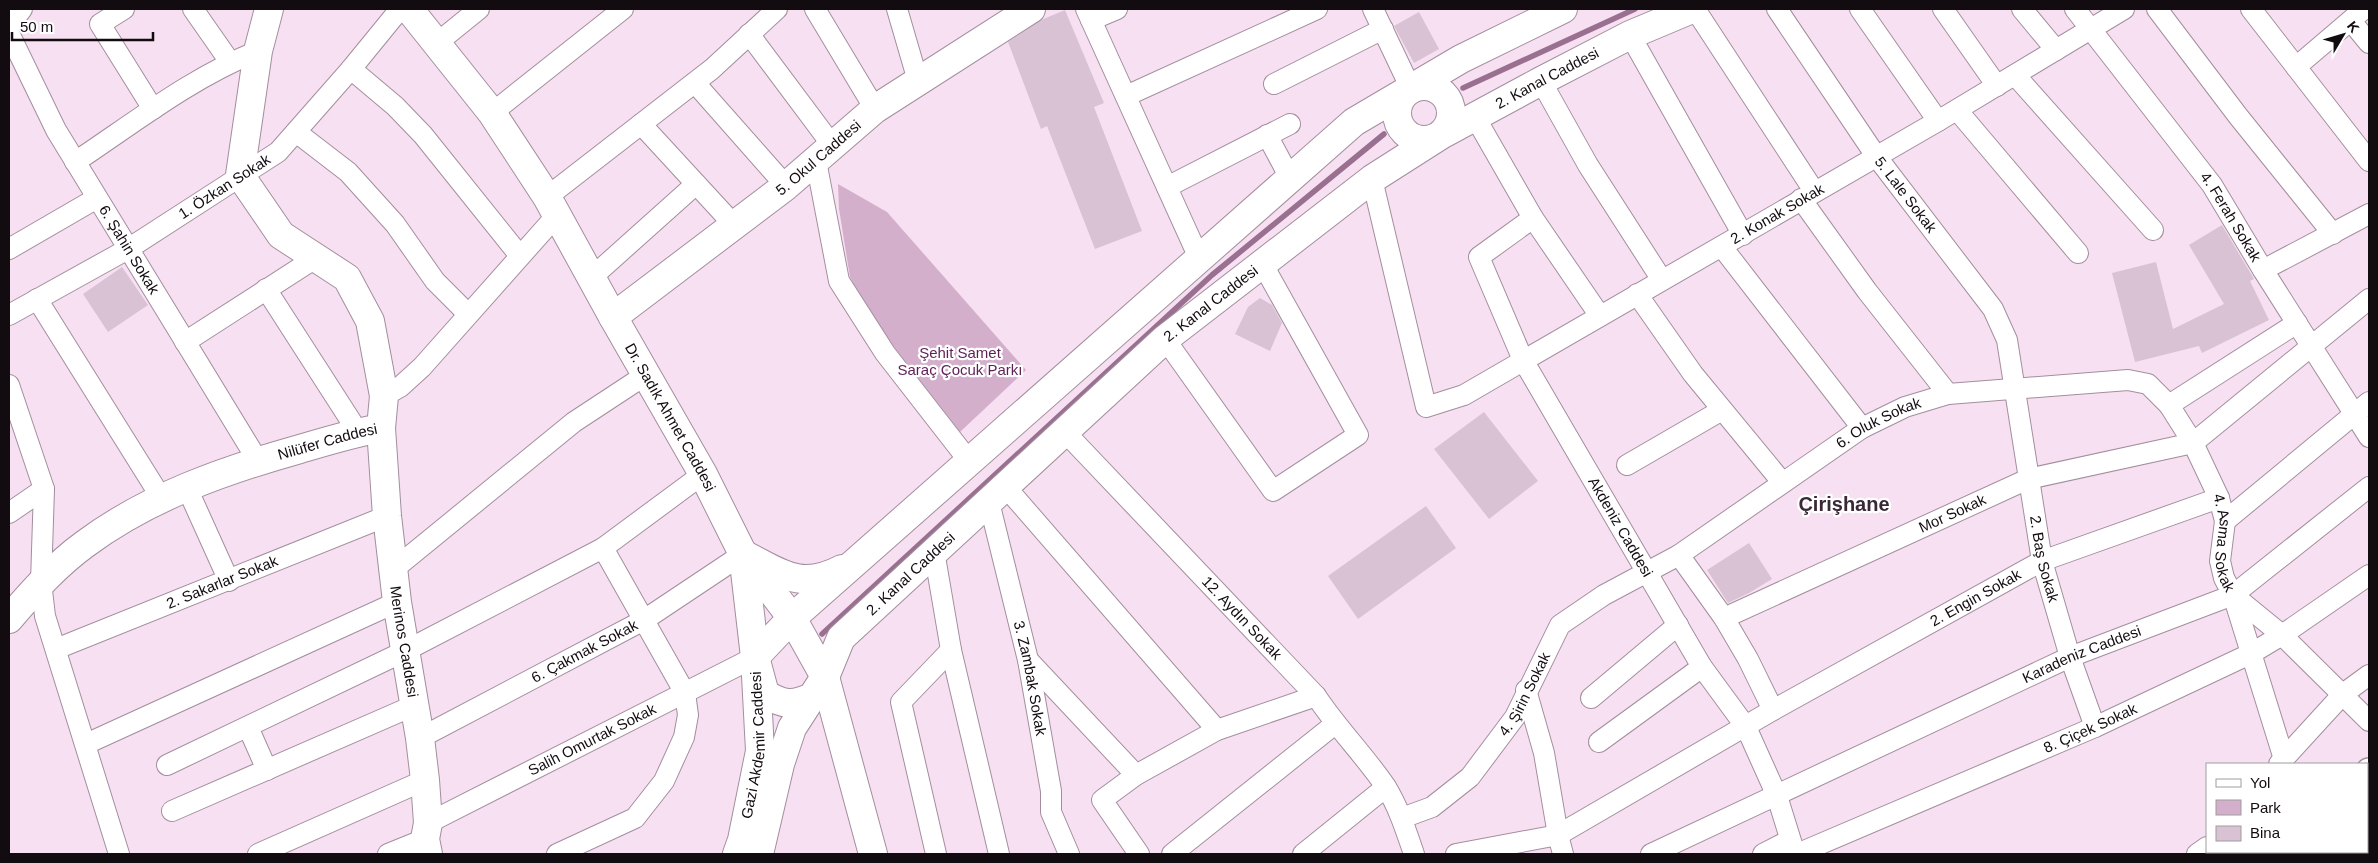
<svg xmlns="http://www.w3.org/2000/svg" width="2378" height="863" viewBox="0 0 2378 863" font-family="Arial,sans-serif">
<rect width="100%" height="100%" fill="#f7e0f2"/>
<path fill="#d3afcb" d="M838 184 887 212 1026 370 960 432 894 347 866 307 850 277 839 209Z"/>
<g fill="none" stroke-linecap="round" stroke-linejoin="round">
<path stroke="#9a7091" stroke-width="5.5" d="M1463 88 1635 9
M822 634 1212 275 1384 134"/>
</g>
<path fill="#d8c2d3" d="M1065 10 1104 103 1094 107 1142 231 1095 249 1047 126 1041 129 1008 42 1041 20Z
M1419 12 1439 49 1414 63 1394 26Z
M2222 225 2254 279 2250 281 2269 320 2202 353 2199 346 2135 362 2112 273 2156 262 2173 329 2224 304 2189 245Z
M122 267 148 305 108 332 83 294Z
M1260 298 1272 305 1282 323 1270 351 1235 334 1248 307Z
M1484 412 1538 481 1489 519 1434 449Z
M1426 506 1456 548 1358 619 1328 576Z
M1749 543 1772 579 1749 593 1728 603 1707 570Z"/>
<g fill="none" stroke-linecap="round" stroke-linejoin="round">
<g stroke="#a38e9e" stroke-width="22">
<g id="minor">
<path d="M124 9 100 24 153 109"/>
<path d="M193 9 230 62"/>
<path d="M815 9 875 109"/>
<path d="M897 9 918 81"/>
<path d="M1086 9 1199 258"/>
<path d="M1373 9 1411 89"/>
<path d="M1695 9 1814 191"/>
<path id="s1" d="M1777 9 1876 156 1993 309 2007 340 2042 561 2070 657 2095 727"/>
<path d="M1860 9 1938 121"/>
<path d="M1943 9 1997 86"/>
<path d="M2022 9 2056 50"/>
<path id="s2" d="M2075 9 2212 185 2263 270 2369 437"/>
<path d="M2157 9 2238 116 2333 234"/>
<path d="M2251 9 2369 161"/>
<path d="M1091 20 1117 9"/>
<path d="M2351 21 2369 43"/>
<path d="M9 26 22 9"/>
<path id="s3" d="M9 33 56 130 258 461"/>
<path d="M749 34 832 145"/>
<path d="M1630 35 1743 235"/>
<path d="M437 43 479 9"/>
<path d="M2296 67 2364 9"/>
<path d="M351 69 395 106 423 135 520 256"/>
<path d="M2015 75 2153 230"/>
<path d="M1541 81 1588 165 1662 280"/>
<path d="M695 83 786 186"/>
<path d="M1274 84 1383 29"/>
<path d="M1126 96 1317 9"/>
<path d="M1957 110 2078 253"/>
<path d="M492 113 623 9"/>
<path d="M1475 117 1533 218 1600 316"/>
<path d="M641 124 734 225"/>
<path d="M296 132 348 172 395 224 435 281 468 314"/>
<path d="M1267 135 1290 178"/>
<path d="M816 161 839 281 885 353 969 461"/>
<path d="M75 162C134 123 192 77 258 51"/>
<path id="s4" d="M1372 179 1426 407 1464 395 1938 121 2124 9"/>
<path d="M1167 187 1290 124"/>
<path d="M547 197 712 69 777 9"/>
<path d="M1801 199 1867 291 1948 394"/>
<path id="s5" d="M1533 218 1479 257 1523 360 1702 667 1746 727 1777 796 1795 854"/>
<path d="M1722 247 1862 428"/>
<path d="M9 249 97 198"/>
<path d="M2263 270 2369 214"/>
<path d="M591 278 696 184"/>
<path d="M266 289 358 432"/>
<path d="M1637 294 1693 374 1782 482"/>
<path d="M37 299 162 499"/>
<path id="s6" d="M9 315 128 249 278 152 351 69 400 9"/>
<path d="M1165 339 1273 491 1358 435 1262 263"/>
<path d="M185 342 317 257"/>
<path d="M9 385 44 489 41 582 45 616 119 854"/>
<path d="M384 396 400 387 422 367 557 215"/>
<path d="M2169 405 2297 323"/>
<path id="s7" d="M1064 431 1316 696C1337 728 1366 757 1386 787 1399 808 1406 831 1414 854"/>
<path d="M1627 465 1722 410"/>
<path d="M1004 485 1217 730"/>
<path d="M187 488 229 581"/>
<path id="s8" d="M989 502 1028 660 1051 791V812L1069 854"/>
<path d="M9 513 44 489"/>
<path d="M2225 521 2369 402"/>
<path d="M934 551 951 650 999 854"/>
<path d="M1679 555 1724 618 1748 659 1773 710"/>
<path d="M394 569 574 422 647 374"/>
<path d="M2233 595 2284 759"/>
<path id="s9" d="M1724 618 2028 479 2193 443 2369 299"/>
<path id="s10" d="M56 649 387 516"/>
<path d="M1028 660 1136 775"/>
<path d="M1526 690 1544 753 1558 835 1563 854"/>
<path d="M1591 698 1678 625"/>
<path d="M248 727 267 770"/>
<path id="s11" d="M420 738 644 620 743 554"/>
<path d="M1599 742 1702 667"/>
<path d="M86 744 397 602"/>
<path d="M2279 764 2343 694 2369 675"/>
<path d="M167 765 405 651 603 548 703 474"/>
<path d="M172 811 415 705"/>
<path id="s12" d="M1402 818 1432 807 1470 777 1515 717 1560 625 1604 595 1679 555 1862 428 1905 407 1948 394 2128 380 2148 384 2169 405 2193 443 2219 498 2225 521 2220 561 2224 578 2233 595 2282 635 2369 721"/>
<path id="s13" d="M428 823 755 657"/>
<path d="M258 854 425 780"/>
<path d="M388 854 425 839"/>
<path d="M557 854 635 818 664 781 684 737 688 715 685 693 603 548"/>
<path d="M936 854 901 702 951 650"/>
<path d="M1139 854 1102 800 1136 775 1217 730 1316 696"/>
<path d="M1172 854 1335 724"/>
<path d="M1303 854 1386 787"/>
<path id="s14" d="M1456 854 1558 835 1773 710 2042 561 2219 498"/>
<path id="s15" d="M1651 854 2070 657 2233 595 2369 487"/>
<path d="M1763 854 1790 840"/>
<path id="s16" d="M1797 854 2095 727 2252 653 2282 635 2369 575"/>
<path d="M2197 854 2207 847"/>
</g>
</g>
<g stroke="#a38e9e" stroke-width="28">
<path id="tertiary" d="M2367 774 2369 771
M2307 854 2309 852"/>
</g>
<g stroke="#a38e9e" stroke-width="30">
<g id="secondary">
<path id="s17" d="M409 9 492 113 547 197 613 317 703 474 743 554 792 618 825 677 873 854"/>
<path id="s18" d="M613 317 786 186 875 109 1031 9"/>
<path id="s19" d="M381 428 387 516 397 602 420 738 425 780 428 823 425 839 428 854"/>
<path id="s20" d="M9 619C32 592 56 565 85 544 148 497 225 470 300 449 327 441 353 433 381 428L384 396 370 321 347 278 281 235 240 175 258 51 269 9"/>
</g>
</g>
<g stroke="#a38e9e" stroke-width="30">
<g id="primary">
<circle cx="1424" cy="113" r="27"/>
<path d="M743 554 755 657 765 694C784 705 792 706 812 697"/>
<path d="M743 554C781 573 800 591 842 569"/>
<path id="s21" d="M737 854 742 840 760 751 755 657 792 618 1354 122 1461 59 1563 9"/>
<path id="s22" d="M759 854 780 764 792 728 825 677 841 638 1165 339 1372 179 1441 135 1541 81 1630 35 1692 9"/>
</g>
</g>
<use href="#minor" stroke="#fff" stroke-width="20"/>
<use href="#tertiary" stroke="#fff" stroke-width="25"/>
<use href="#secondary" stroke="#fff" stroke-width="28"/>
<use href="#primary" stroke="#fff" stroke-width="28"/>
</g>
<g text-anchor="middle" stroke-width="4.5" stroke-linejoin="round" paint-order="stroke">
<g font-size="15" fill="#120b10" stroke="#fff">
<text dy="5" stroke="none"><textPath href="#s22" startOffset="1138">2. Kanal Caddesi</textPath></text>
<text dy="5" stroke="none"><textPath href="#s18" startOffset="260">5. Okul Caddesi</textPath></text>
<text dy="5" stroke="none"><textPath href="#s6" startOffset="251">1. Özkan Sokak</textPath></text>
<text dy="5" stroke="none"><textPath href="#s1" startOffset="226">5. Lale Sokak</textPath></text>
<text dy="5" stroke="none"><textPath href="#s4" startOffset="636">2. Konak Sokak</textPath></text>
<text dy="5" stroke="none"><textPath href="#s2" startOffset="260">4. Ferah Sokak</textPath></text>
<text dy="5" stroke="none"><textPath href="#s3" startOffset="248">6. Şahin Sokak</textPath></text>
<text dy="5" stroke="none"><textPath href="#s22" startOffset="732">2. Kanal Caddesi</textPath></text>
<text dy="5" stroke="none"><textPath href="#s17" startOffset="486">Dr. Sadık Ahmet Caddesi</textPath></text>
<text dy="5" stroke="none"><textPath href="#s12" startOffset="636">6. Oluk Sokak</textPath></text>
<text dy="5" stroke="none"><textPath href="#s20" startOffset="372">Nilüfer Caddesi</textPath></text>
<text dy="5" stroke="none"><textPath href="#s9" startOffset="251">Mor Sokak</textPath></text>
<text dy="5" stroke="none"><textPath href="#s5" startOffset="372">Akdeniz Caddesi</textPath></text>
<text dy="5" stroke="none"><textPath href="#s12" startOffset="1094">4. Asma Sokak</textPath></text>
<text dy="5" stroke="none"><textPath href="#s1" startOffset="626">2. Baş Sokak</textPath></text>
<text dy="5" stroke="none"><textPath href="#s22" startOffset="328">2. Kanal Caddesi</textPath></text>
<text dy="5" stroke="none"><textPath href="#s10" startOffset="179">2. Sakarlar Sokak</textPath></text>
<text dy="5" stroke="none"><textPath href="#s14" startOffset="584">2. Engin Sokak</textPath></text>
<text dy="5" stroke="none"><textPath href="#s7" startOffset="258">12. Aydın Sokak</textPath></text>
<text dy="5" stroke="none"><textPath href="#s19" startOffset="215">Merinos Caddesi</textPath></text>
<text dy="5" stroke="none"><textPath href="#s11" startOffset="186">6. Çakmak Sokak</textPath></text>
<text dy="5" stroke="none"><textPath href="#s15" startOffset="475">Karadeniz Caddesi</textPath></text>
<text dy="5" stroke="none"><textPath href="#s8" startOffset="181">3. Zambak Sokak</textPath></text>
<text dy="5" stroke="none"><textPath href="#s12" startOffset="180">4. Şirin Sokak</textPath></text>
<text dy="5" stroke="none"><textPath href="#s16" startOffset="319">8. Çiçek Sokak</textPath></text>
<text dy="5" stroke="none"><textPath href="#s13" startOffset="184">Salih Omurtak Sokak</textPath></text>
<text dy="5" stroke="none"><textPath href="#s21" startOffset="111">Gazi Akdemir Caddesi</textPath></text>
</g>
<g font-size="15" fill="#5f1f56" stroke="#fff">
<text x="960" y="358">Şehit Samet<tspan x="960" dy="17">Saraç Çocuk Parkı</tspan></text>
</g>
<g font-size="20" font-weight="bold" fill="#392835" stroke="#fff">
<text x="1844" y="511">Çirişhane</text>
</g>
</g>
<rect width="2378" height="863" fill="none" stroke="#120b10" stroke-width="20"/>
<rect x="2206" y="763" width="162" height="90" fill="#ffffff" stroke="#a09d9f"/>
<rect x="2216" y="779" width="25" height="8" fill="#ffffff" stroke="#a09d9f"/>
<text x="2250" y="788" font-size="15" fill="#120b10">Yol</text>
<rect x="2216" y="800" width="25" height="15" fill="#d3afcb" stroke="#a09d9f"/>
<text x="2250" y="813" font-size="15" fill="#120b10">Park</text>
<rect x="2216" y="826" width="25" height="15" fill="#d8c2d3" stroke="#a09d9f"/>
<text x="2250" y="838" font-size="15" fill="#120b10">Bina</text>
<g transform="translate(2343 35) rotate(52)" stroke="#ffffff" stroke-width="4" paint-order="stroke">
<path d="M0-4L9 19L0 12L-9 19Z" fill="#120b10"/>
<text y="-8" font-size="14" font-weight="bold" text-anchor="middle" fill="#120b10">K</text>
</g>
<path d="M12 32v8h141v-8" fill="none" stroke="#120b10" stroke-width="2.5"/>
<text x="20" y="32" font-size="15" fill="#120b10" stroke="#ffffff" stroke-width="4" paint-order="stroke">50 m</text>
</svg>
